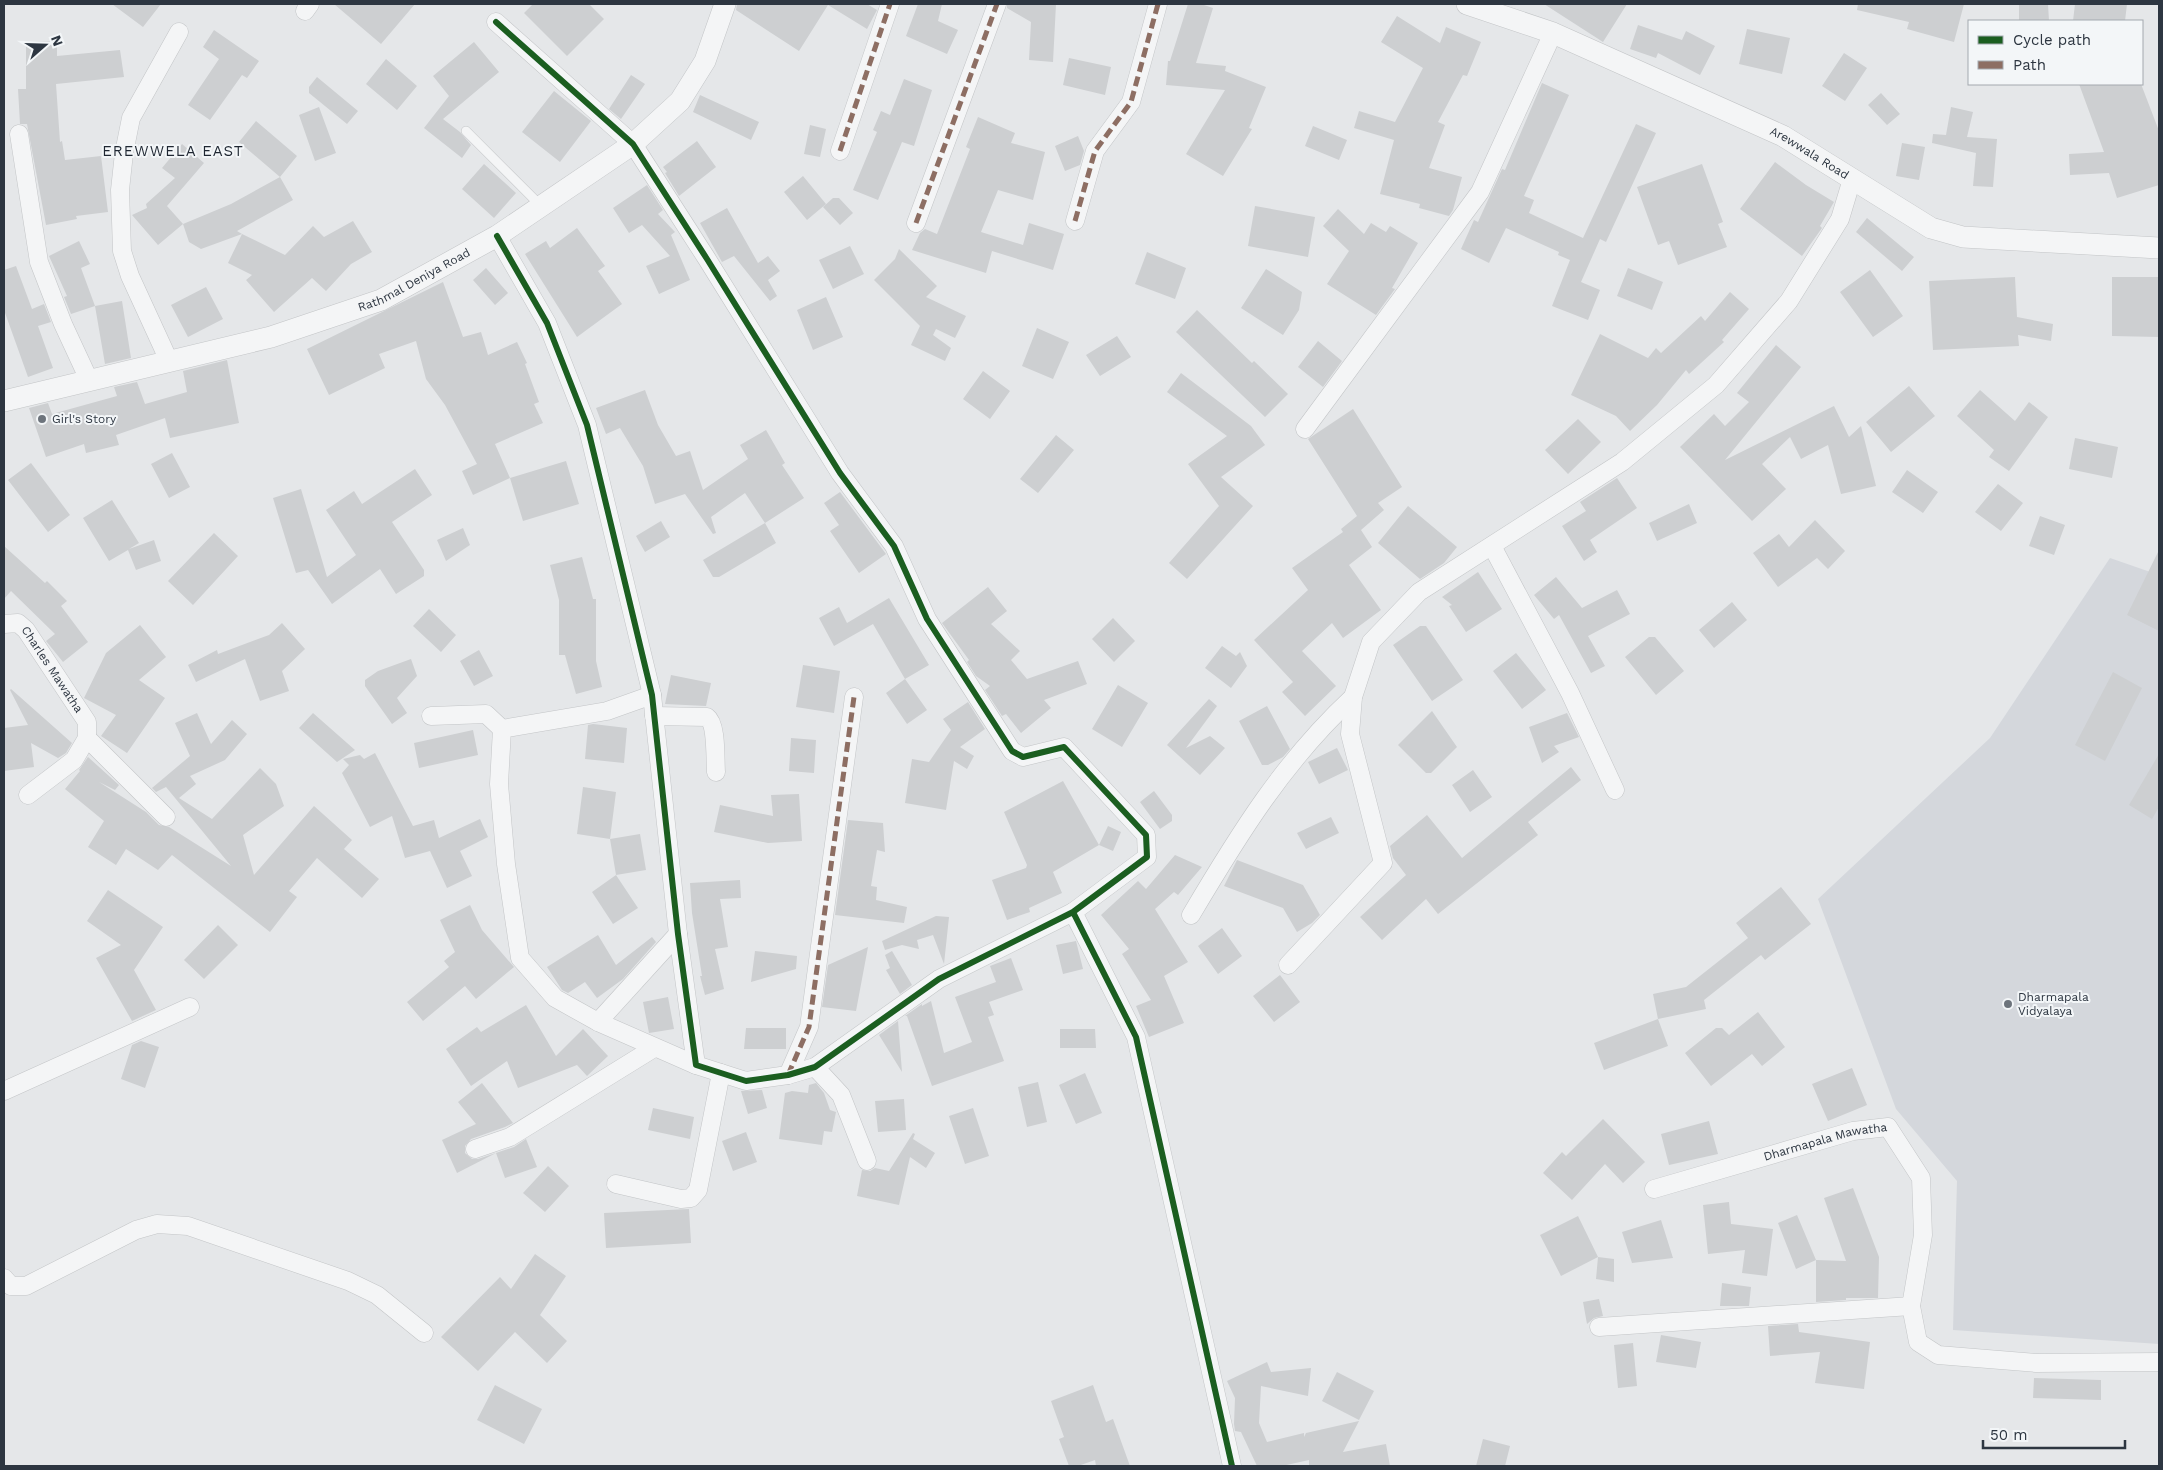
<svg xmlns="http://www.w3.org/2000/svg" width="2163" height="1470" viewBox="0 0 2163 1470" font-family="'Work Sans',sans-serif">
<rect width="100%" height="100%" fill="#e5e7e9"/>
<path fill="#d4d7dc" d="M2110 558 2159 575V1344L1953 1330 1957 1181 1896 1109 1818 899 1990 738Z"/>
<path fill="#cdcfd1" d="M112 4H161L143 27Z
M334 4H415L381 44Z
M533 4H589L604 19 567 56 524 13Z
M737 4H867L877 10 867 29 828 5 799 51 736 10Z
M918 4H942L938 21 958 30 947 54 906 36Z
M1007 4H1056L1053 62 1029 60 1031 22 1007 8Z
M1188 4H1201L1213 8 1196 63 1226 66 1225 71 1266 87 1249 128 1252 129 1223 176 1186 154 1225 90 1166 85 1168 61H1170Z
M1544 4H1627L1603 42Z
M1858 4H1964L1954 42 1907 29 1909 22 1857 10Z
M2019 4H2048L2049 21H2019Z
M2075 4H2127L2125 21H2073Z
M1397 16 1440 43 1446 27 1481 42 1467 76 1463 75 1438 122 1445 125 1429 168 1462 177 1453 210 1449 216 1419 208 1420 204 1380 194 1394 140 1354 128 1359 111 1395 122 1423 68 1381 42Z
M1638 25 1682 40 1686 31 1715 46 1700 75 1658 53 1656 58 1630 49Z
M1747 29 1790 38 1782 74 1739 64Z
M214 30 259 61 247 78 242 75 210 120 188 105 219 59 203 47Z
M26 41H57V56L120 50 124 77 56 84 60 142 62 141 65 160 101 156 108 212 76 216 77 219 46 225 27 124H20L18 89H26Z
M474 42 499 72 443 119 460 132 471 145 462 158 424 128 449 96 433 76Z
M1844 53 1867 68 1845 101 1822 86Z
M1069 58 1111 67 1105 95 1063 85Z
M386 59 417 86 397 110 366 84Z
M631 75 645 84 621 119 609 109Z
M317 77 358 111 347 124 309 93V87Z
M904 79 932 90 914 146 902 142 878 200 853 190 877 132 873 130 881 111 890 115Z
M1542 83 1569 95 1524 196 1534 200 1529 213 1583 238 1636 124 1656 133 1606 242 1600 239 1581 282 1600 290 1588 320 1552 306 1570 260 1558 255 1559 252 1506 228 1489 263 1461 249 1474 220 1478 222 1502 169 1505 170Z
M2079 84H2141L2159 131V185L2117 198 2109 173 2070 175 2069 154 2104 152Z
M554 91 591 121 560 162 522 132Z
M1881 93 1900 114 1887 125 1868 105Z
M700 95 759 122 751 140 693 112Z
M319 107 336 153 315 161 299 115Z
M1951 107 1973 112 1967 137 1997 139 1993 187 1973 186 1976 153 1932 143 1933 134 1946 135Z
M978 117 1015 133 1011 143 1045 152 1033 200 998 190 981 232 1023 245 1029 223 1064 234 1053 270 992 251 986 273 912 250 920 233 925 229 937 234 970 149 966 147Z
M256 121 297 156 280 177 239 142Z
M810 125 826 129 820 157 804 154Z
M1313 126 1347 140 1339 160 1305 146Z
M1078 136 1084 151 1080 165 1065 171 1055 146Z
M697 141 716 167 679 196 665 173 667 172 663 167Z
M1902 143 1925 147 1919 180 1896 176Z
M182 144 204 163 167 206 183 224 158 245 132 215 147 208 146 204 175 178 162 168Z
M1775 162 1806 185 1834 202 1820 226 1822 228 1802 256 1740 209Z
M484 164 516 193 494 218 462 189Z
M1702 164 1723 222 1718 224 1727 247 1678 265 1669 241 1658 245 1637 187Z
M803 176 826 204 807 220 784 192Z
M280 177 293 200 237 231 242 234 201 249 189 242 183 224 231 204Z
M647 185 663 210 658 214 675 232 671 235 690 280 659 294 646 266 670 256 642 225 629 233 613 208Z
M833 198H839L853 213 840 225 823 207Z
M1255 206 1315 217 1308 257 1248 246Z
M727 208 758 263 768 256 780 271 768 280 777 296 770 301 734 256 722 262 700 223Z
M1338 209 1364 234 1371 223 1386 232 1390 226 1418 243 1392 288 1395 289 1376 315 1327 284 1349 251 1323 226Z
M1867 218 1914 257 1902 271 1856 232Z
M353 221 372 252 351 264 326 291 312 278 274 312 246 280 252 275 228 263 242 234 285 255 313 226 324 237Z
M577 228 605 266 598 271 622 304 577 337 525 254 546 241 550 248Z
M79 241 90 264 81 268 95 306 71 314 64 297 67 296 49 256Z
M850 246 864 274 833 289 819 260Z
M899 249 937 286 926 297 966 316 955 338 936 329 933 335 951 348 945 361 911 345 920 326 874 280 895 259Z
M1147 252 1186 268 1175 299 1135 284Z
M16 266 32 309 44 304 51 322 38 326 53 368 28 377 4 310V270Z
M486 268 508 293 495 305 473 280Z
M1628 268 1663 282 1652 310 1617 296Z
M1266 269 1302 292 1299 310 1283 335 1241 308Z
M1870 270 1903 316 1873 337 1840 292Z
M2015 277 2017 317 2053 324 2051 341 2018 335 2019 346 1933 350 1929 281Z
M2112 277H2159V337L2112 336Z
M443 282 463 337 481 332 488 355 517 342 527 363 525 364 539 402 534 404 543 423 495 444 510 478 473 495 462 471 477 464 445 405 426 379 416 341 379 354 385 368 329 395 307 349Z
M206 287 223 319 188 337 171 305Z
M1730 292 1749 309 1722 340 1724 342 1689 374 1686 370 1657 405 1630 431 1616 416 1571 395 1600 334 1648 358 1656 348 1661 353 1701 316 1705 321Z
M826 297 843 337 813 350 797 310Z
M122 301 131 358 105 364 95 306Z
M1197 310 1252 363 1254 361 1288 394 1265 417 1176 332Z
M1037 328 1069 342 1053 379 1022 366Z
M1117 336 1131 357 1100 376 1086 355Z
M1318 341 1342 361 1323 387 1298 367Z
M1776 345 1801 367 1725 460 1834 406 1849 437 1861 426 1876 486 1841 494 1828 445 1801 459 1790 437 1762 464 1786 489 1752 521 1680 447 1714 414 1725 426 1749 402 1737 393Z
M227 360 239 423 170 438 165 418 116 435 119 445 86 453 84 444 46 457 29 408 48 403 52 414 117 396 114 387 137 382 145 404 187 392 183 371Z
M983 371 1010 391 990 419 963 399Z
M1181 373 1251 426 1265 445 1221 477 1253 506 1187 579 1169 563 1219 506 1188 464 1227 436 1167 392Z
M1909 386 1935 416 1891 452 1866 422Z
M645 390 658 425 676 456 690 451 703 490 748 459 740 445 766 430 785 463 782 465 804 498 765 523 745 493 711 517 716 533 713 534 685 494 655 504 643 466 620 428 606 434 596 408Z
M1980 390 2015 421 2029 402 2048 417 2009 471 1989 457 1994 450 1957 416Z
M1353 409 1402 487 1378 503 1384 510 1361 530 1372 547 1349 565 1381 610 1343 638 1332 623 1302 651 1336 686 1305 716 1282 692 1293 682 1254 640 1308 590 1292 568 1343 532 1341 529 1357 516 1308 439Z
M1578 419 1601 442 1568 474 1545 450Z
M1056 435 1074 450 1038 493 1020 479Z
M2075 438 2118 447 2112 478 2069 469Z
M172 453 190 487 169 498 151 464Z
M566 461 579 504 523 521 510 478Z
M31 463 70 515 48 532 8 480Z
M415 469 432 495 392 522 424 570V576L396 594 380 569 332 604 308 570 296 573 273 498 301 489 327 577 356 555 326 510 354 491 362 504Z
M1907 470 1938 492 1923 513 1892 492Z
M1617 478 1637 508 1590 540 1597 552 1584 561 1562 526 1586 511 1580 502Z
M1998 484 2023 503 2001 531 1975 512Z
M840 492 886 554 859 573 830 531 839 525 824 503Z
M112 500 139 543 129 549 154 540 161 561 136 570 128 550 109 561 83 518Z
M1689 504 1697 523 1657 541 1649 523Z
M1408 506 1457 547 1444 563 1420 579 1378 543Z
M2040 516 2065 525 2054 555 2029 546Z
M1815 520 1845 551 1828 569 1817 558 1778 587 1753 553 1779 534 1789 547Z
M661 521 670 537 645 552 636 536Z
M765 523 776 543 719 577H713L703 560Z
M463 528 470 545 446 561 437 540Z
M214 533 238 556 193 605 168 581Z
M4 546 45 583 47 581 67 601 61 606 88 642 63 662 46 641 55 634 11 591 4 599Z
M2159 550V631L2127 615Z
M582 557 593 599H596V661L602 687 576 694 565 655H559V600L550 565Z
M1478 572 1502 609 1466 632 1449 606 1452 605 1442 597Z
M1556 577 1582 608 1617 590 1630 614 1588 636 1605 666 1591 673 1559 615 1554 619 1534 595Z
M988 587 1007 611 991 624 1020 651 1011 660 1027 679 1078 661 1087 684 1044 700 1051 708 1021 733 1006 714 1002 716 985 690 990 686 976 676 967 662 969 660 942 623Z
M889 598 929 665 905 679 873 624 834 646 819 618 839 607 847 623Z
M1732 602 1747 620 1714 648 1699 630Z
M429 609 456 635 441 652 413 626Z
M1113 618 1135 641 1114 662 1092 639Z
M282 623 305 649 282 671 289 691 260 701 245 659 196 682 188 665 217 650 218 654 269 635Z
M140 625 166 657 139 680 165 698 127 753 101 736 116 715 84 698 106 653Z
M1420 626H1426L1463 680 1432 701 1393 645Z
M1649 637H1655L1684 671 1656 695 1625 657Z
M1222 646 1236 656 1240 652 1247 666 1231 688 1205 668Z
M479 650 493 676 474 686 460 661Z
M1516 653 1546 690 1522 709 1493 671Z
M411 659 417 676 397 698 407 713 392 724 365 686V680L378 671Z
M803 665 840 671 834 713 796 707Z
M2113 672 2142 688 2105 761 2075 745Z
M671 675 711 683 706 706 665 704Z
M905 679 927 710 907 724 886 693Z
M1118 685 1148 703 1122 747 1092 729Z
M11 689 72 743 66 753 58 758 31 743 34 767 4 771V728L28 725 10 690Z
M1209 699 1217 706 1186 748 1210 736 1225 748 1200 775 1167 745Z
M968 702 985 729 960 747 974 756 967 769 954 761 946 810 905 803 912 759 929 762 951 730 943 719Z
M1267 706 1290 749 1283 757 1268 765H1262L1239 721Z
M1432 711 1457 747 1431 773H1426L1398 745Z
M197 713 211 744 232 720 247 734 225 760 190 776 196 784 179 798 212 819 260 768 276 784 284 806 243 835 254 875 314 806 352 840 344 849 379 879 362 898 317 858 289 891 297 897 270 932 172 855 158 870 126 849 116 865 88 847 104 821 65 789 80 771 79 770 88 757 119 785 115 790 99 782 146 812 159 825 169 827 231 866 166 787 156 792 152 788 190 756 175 723Z
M313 713 355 750 337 762 299 728Z
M1567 713 1579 737 1554 746 1559 752 1542 763 1529 727Z
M593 724 627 728 624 763 585 759 588 725Z
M473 730 478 755 419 768 414 743Z
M791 738 816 740 814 773 789 771Z
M1337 748 1348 770 1319 784 1308 762Z
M375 753 413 826 434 820 439 838 480 819 488 837 460 851 472 876 447 888 430 851 405 858 392 816 370 827 342 773 349 765 343 759 360 755 364 759Z
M2159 754V807L2152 819 2129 805Z
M1571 767 1581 780 1528 822 1538 835 1438 914 1426 899 1382 940 1360 917 1406 875 1393 858 1390 846 1427 815 1462 858Z
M1473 770 1492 797 1470 812 1452 785Z
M1063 781 1099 845 1053 872 1062 893 1029 908 1030 912 1007 920 992 880 1026 868 1027 865 1004 812Z
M583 787 616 792 610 839 577 834Z
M1154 791 1172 815V821L1160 829 1140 802Z
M799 794 802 841 768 843 714 832 720 805 773 816 771 795Z
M1331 817 1339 833 1306 849 1297 833Z
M848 820 883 823 885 852 877 850 871 886 877 887 876 900 907 907 904 923 835 915Z
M1108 826 1121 832 1113 851 1099 845Z
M640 834 646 870 616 875 610 839Z
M1175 855 1202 867 1178 895 1174 892 1155 909 1188 962 1164 976 1184 1023 1149 1037 1136 1006 1151 1000 1122 954 1129 949 1101 915 1138 881 1146 889Z
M1237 860 1303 885 1320 915 1312 923 1297 932 1283 908 1224 886Z
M616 875 638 908 613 924 592 892Z
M740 880 741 898 720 899 728 947 715 949 724 989 705 995 700 976H702L692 913 690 883Z
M1781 887 1811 924 1765 960 1761 955 1704 1000 1706 1009 1658 1019 1653 994 1686 987 1748 938 1736 923Z
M108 890 163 927 134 970 156 1010 132 1021 96 958 121 945 87 921Z
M470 905 482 930 514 967 476 999 465 986 423 1021 407 1002 449 967 444 961 455 952 440 920Z
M936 916 949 917 944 964 933 935 917 940 919 949 902 945 885 950 882 941Z
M218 925 238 945 204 979 184 960Z
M1222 928 1242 956 1218 974 1198 946Z
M598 935 616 965 652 937 656 942 623 979 597 998 585 982 568 993 562 990 547 967Z
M1076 941 1083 969 1063 974 1056 945Z
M868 947 856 1011 822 1007 828 965Z
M755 951 797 956 796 969 751 982Z
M892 951 912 985 900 994 886 970 890 968 885 955Z
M1011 958 1023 990 989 1002 994 1015 988 1017 1004 1061 932 1086 907 1016H905L922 1004V1006L931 1001 944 1053 972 1042 955 997 996 982 990 966Z
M1280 975 1300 1002 1274 1022 1253 996Z
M668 997 674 1029 649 1033 643 1002Z
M526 1005 556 1056 583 1029 608 1056 587 1076 577 1065 518 1088 507 1061 471 1086 446 1049 477 1027 481 1032Z
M1758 1012 1785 1047 1762 1066 1752 1054 1711 1086 1685 1053 1716 1028H1722L1729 1035Z
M1658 1019 1668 1046 1604 1070 1594 1043Z
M898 1021 902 1072 879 1035Z
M746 1028H786V1049H744Z
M1060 1029H1095L1096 1048H1060Z
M141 1041 159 1047 145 1088 121 1079 132 1045Z
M1852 1068 1867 1105 1828 1121 1812 1084Z
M1085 1073 1102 1113 1076 1124 1059 1085Z
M1038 1082 1047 1122 1027 1127 1018 1087Z
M482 1083 513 1123 505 1127 471 1139 465 1146V1153L472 1159H478L514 1147 526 1139 537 1167 505 1178 496 1153 457 1173 442 1140 476 1124 458 1102Z
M816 1083 824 1093 830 1110 836 1112 832 1132 824 1131 822 1145 779 1139 785 1093 792 1091 808 1093 809 1085Z
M762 1090 767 1108 748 1114 741 1091Z
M904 1099 906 1130 878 1132 875 1101Z
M653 1108 694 1117 690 1139 648 1130Z
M973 1108 989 1156 965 1164 949 1116Z
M1603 1119 1645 1162 1623 1183 1605 1164 1572 1200 1543 1173 1562 1152 1566 1156Z
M1709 1121 1718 1154 1669 1165 1661 1134Z
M746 1132 757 1162 733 1171 722 1141Z
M913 1133 915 1134 913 1139 935 1153 926 1168 910 1157 899 1205 857 1196 862 1170 870 1171 875 1168 889 1171Z
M548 1166 569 1186 545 1212 523 1193Z
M1853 1188 1879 1257 1878 1298H1846V1300L1816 1302V1260L1846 1261 1824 1198Z
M1729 1202 1731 1224 1773 1229 1767 1276 1742 1273 1745 1250 1708 1254 1703 1205Z
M689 1209 691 1243 606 1248 604 1213Z
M1797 1215 1816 1260 1796 1269 1778 1223Z
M1578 1216 1598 1257 1561 1276 1540 1235Z
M1661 1220 1673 1258 1632 1263 1622 1232Z
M535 1254 566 1276 540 1315 567 1341 547 1363 515 1332 478 1371 441 1337 500 1277 511 1289Z
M1598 1257 1614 1259V1282L1596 1279Z
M1722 1283 1751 1287 1749 1306H1720Z
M1599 1299 1603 1316 1594 1318 1587 1324 1583 1302Z
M1798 1324 1799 1332 1870 1342 1864 1389 1815 1383 1820 1352 1770 1356 1768 1326Z
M1661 1335 1701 1342 1696 1368 1656 1362Z
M1633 1343 1637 1386 1618 1388 1614 1345Z
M1267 1362 1271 1372 1311 1368 1308 1396 1261 1386 1259 1423 1267 1442 1304 1433V1437L1306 1433 1359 1421 1343 1452 1386 1444 1390 1466H1309V1460L1282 1466H1257L1241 1432 1235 1431 1234 1424 1235 1398 1227 1381Z
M1337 1372 1374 1391 1359 1420 1322 1401Z
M2034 1378 2101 1380V1400L2033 1398Z
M495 1385 542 1409 524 1444 477 1420Z
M1093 1385 1106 1422 1113 1419 1130 1466H1096L1095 1460 1078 1466H1069L1059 1439 1064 1437 1051 1401Z
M1483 1439 1510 1446 1505 1466H1476Z"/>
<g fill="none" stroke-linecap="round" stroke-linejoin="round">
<g stroke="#c3c5c7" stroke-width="10">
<path id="service" d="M466 131 541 206"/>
</g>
<g stroke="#c3c5c7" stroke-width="19">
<g id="minor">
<path d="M305 11 310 4"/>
<path d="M496 22 633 144 707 259 840 473 894 546 927 619 1012 751 1023 757 1064 747 1146 835 1147 857 1073 912 1136 1037 1232 1466"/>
<path d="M19 134 39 262 63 324 89 380"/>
<path d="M840 151 890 4"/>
<path d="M1075 221 1095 151 1131 102 1158 4"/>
<path d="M916 223 997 4"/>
<path d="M497 236 547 323 587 425 652 695 678 934 696 1065 746 1081 788 1075 815 1067 939 979 1073 912"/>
<path d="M169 361 130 276 122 251 120 190 124 153 131 118 179 32"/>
<path d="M1305 429 1480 192 1553 33"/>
<path d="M1492 546 1570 693 1615 790"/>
<path id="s1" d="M4 624 18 623 26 630 87 722V738L74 760 28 795"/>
<path d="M652 695 607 711 502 729 499 784 506 864 520 958 555 998 598 1022 696 1065"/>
<path d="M431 716 486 714 502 729"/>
<path d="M654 716 707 717C717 724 715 759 716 772"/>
<path d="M87 738 166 817"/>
<path d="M1191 915C1239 834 1284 761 1353 697"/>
<path d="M1288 965 1383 863 1350 734 1353 697 1371 642 1419 592 1622 462 1716 385 1789 301 1840 219 1852 179"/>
<path d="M598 1022 678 934"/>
<path d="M815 1067 841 1095 867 1161"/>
<path d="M788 1075 809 1027 854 697"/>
<path d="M4 1091 190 1007"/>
<path d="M475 1149 510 1137 654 1048"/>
<path d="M616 1184 681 1199 691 1198 698 1190 721 1073"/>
<path id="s2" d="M1654 1189 1853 1131 1888 1127 1921 1178 1923 1235 1911 1306 1918 1342 1938 1355 2036 1363 2159 1362"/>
<path d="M4 1278 11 1286H26L136 1230 157 1224 188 1226 348 1281 377 1295 424 1333"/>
<path d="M1599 1327 1911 1306"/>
</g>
</g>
<g stroke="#c3c5c7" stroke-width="22">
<g id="tertiary">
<path id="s3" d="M1467 4 1553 33 1783 136 1931 228 1963 237 2159 248"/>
<path id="s4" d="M4 401 271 337 381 300 497 236 633 144 680 101 705 61 725 4"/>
</g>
</g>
<use href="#service" stroke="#f4f5f6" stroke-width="9"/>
<use href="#minor" stroke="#f4f5f6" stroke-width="18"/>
<use href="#tertiary" stroke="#f4f5f6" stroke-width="21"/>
<path stroke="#8d6e63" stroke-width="5" stroke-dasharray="10 5" stroke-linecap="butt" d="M840 151 890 4
M1075 221 1095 151 1131 102 1158 4
M916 223 997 4
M788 1075 809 1027 854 697"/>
<g stroke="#f3f6f8" stroke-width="9">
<path id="cycleway" d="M496 22 633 144 707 259 840 473 894 546 927 619 1012 751 1023 757 1064 747 1146 835 1147 857 1073 912 1136 1037 1232 1466
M497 236 547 323 587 425 652 695 678 934 696 1065 746 1081 788 1075 815 1067 939 979 1073 912"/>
</g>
<use href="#cycleway" stroke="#1b5e20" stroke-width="6"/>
</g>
<g fill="#6d747c" stroke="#f3f6f8" stroke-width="2">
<circle cx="42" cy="419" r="5"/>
<circle cx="2008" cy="1004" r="5"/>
</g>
<g text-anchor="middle" stroke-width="4" stroke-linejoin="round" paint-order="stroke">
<g font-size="12" fill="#2d3641" stroke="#f3f6f8">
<text dy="4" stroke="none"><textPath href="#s3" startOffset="374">Arewwala Road</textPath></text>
<text dy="4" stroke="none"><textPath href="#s4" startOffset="429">Rathmal Deniya Road</textPath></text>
<text dy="4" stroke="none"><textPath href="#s1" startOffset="72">Charles Mawatha</textPath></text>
<text dy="4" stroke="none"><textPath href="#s2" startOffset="178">Dharmapala Mawatha</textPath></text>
</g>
<g font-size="12" fill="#2d3641" stroke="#f3f6f8" text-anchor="start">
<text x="52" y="423">Girl's Story</text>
<text x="2018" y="1001">Dharmapala<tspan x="2018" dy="14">Vidyalaya</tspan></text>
</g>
<g font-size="15" letter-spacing="1" fill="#1f2732" stroke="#f3f6f8">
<text x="173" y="156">EREWWELA EAST</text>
</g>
</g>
<rect width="2163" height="1470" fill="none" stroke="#2d3641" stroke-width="10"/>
<rect x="1968" y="20" width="175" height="65" fill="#f3f6f8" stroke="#a4a9af"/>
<rect x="1978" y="36" width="25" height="8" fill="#1b5e20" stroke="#a4a9af"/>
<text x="2013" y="45" font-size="15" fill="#2d3641">Cycle path</text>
<rect x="1978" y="61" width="25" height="8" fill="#8d6e63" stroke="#a4a9af"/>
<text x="2013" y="70" font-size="15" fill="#2d3641">Path</text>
<g transform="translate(45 45) rotate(70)" stroke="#f3f6f8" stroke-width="4" paint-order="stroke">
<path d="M0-4L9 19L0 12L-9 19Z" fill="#2d3641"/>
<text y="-8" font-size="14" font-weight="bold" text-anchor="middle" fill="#2d3641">N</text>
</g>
<path d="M1983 1440v8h142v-8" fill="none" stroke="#2d3641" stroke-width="2.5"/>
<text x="1990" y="1440" font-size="15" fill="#2d3641" stroke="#f3f6f8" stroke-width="4" paint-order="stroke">50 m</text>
</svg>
